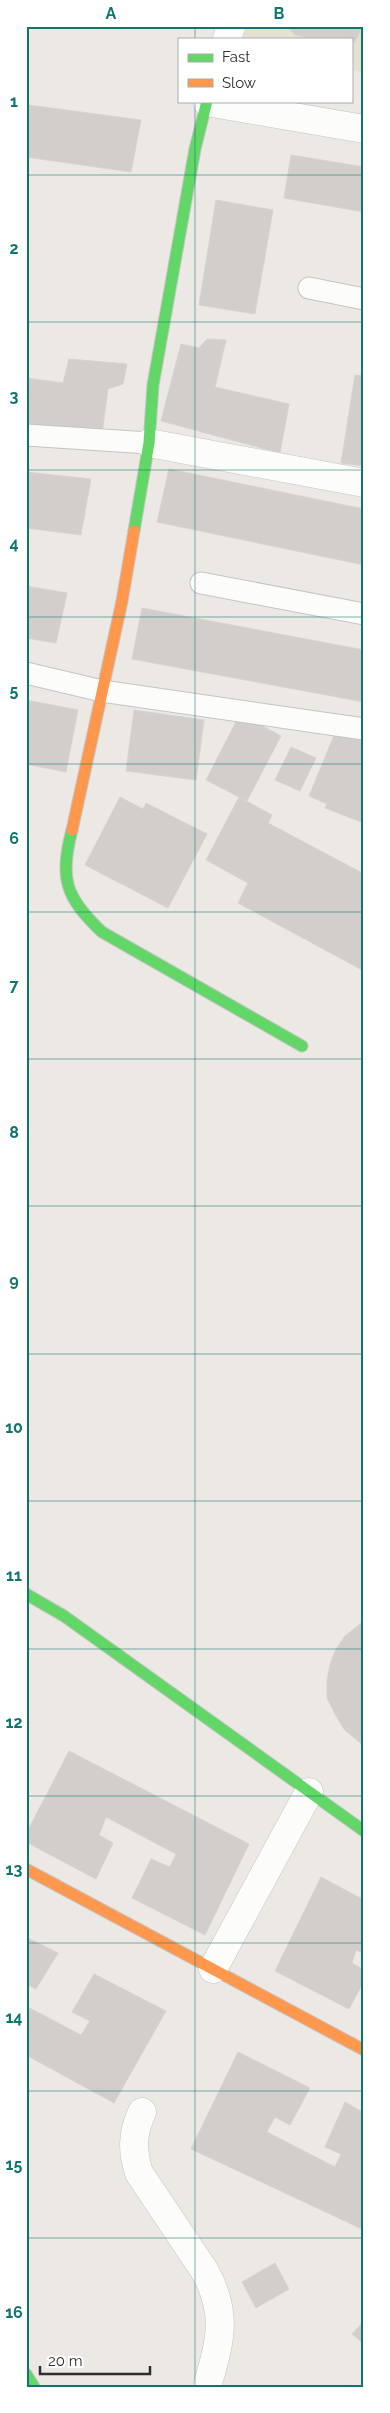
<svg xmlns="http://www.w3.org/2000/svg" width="390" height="2413" viewBox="0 0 390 2413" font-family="Raleway,sans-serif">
<rect width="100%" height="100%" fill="#ece8e4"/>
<path fill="#e6e0d3" d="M247 26H364V73L351 70V39H243Z"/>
<path fill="#d1cecb" stroke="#d7d4d0" d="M287 26H362L355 42H351V39H314L295 35Z
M28 105 141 120 131 172 26 157Z
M291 155 364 167V212L284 198Z
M216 200 273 210 255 314 199 305Z
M207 339 226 340 215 387 289 404 280 453 161 421 181 344 199 348Z
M69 359 127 364 123 384 108 389 102 434 26 425V378L63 383Z
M355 375 364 376V466L341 463Z
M169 469 364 509V565L157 522Z
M26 472 91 479 81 535 26 528Z
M26 586 67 593 56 643 26 638Z
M142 608 364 650V702L132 659Z
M26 700 78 710 66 772 26 764Z
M134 710 204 720 196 780 126 771Z
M240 714 281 736 247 801 206 780Z
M337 728 364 739V823L325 808 327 804 309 796Z
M291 747 316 758 300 791 275 780Z
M120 797 143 809 146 803 207 834 168 908 85 865Z
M239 797 272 815 268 823 364 874V971L238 903 248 883 206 860Z
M364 1621V1746L344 1729 335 1714 327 1698V1681L330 1664 336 1649 345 1636Z
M69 1751 249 1844 205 1935 132 1898 151 1859 170 1867 176 1854 106 1817 99 1835 113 1843 96 1879 26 1842V1834Z
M321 1877 364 1900V1953L356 1950 352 1963 364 1970V1981L349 2009 275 1971Z
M26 1937 58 1953 36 1989 26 1984Z
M94 1974 166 2011 114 2103 26 2055V2006L81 2035 90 2021 72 2012Z
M238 2052 310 2088 290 2125 275 2117 267 2132 335 2167 341 2154 325 2147 345 2102 364 2113V2230L191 2149Z
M275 2263 289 2289 256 2308 242 2282Z
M364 2321V2344L352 2334Z"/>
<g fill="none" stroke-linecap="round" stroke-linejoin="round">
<g stroke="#c5c4c5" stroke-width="23">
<path id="lane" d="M309 288 364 299
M26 435 149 443
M201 583 364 614
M26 673 102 691 364 729"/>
</g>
<g stroke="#c5c4c5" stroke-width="29">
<path id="street" d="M227 39 231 26
M207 102 364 129
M149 443 364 483
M213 1969 309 1792
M142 2112C132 2134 132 2151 139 2173L204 2270C229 2314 220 2341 207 2387"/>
</g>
<g stroke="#c5c4c5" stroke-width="13">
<path id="fast" d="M134 531 149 443 153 385 195 149 207 101
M72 830C59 879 66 898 102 932L302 1046
M26 1594 64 1616 364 1831
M26 2374 34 2387"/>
</g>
<g stroke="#c5c4c5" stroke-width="13">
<path id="slow" d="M72 830 122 601 134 531
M26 1869 364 2050"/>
</g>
<use href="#lane" stroke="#fcfcfb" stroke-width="21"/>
<use href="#street" stroke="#fcfcfb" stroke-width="28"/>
<use href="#fast" stroke="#63d668" stroke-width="11"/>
<use href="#slow" stroke="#ff974d" stroke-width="11"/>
</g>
<path fill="none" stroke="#0f766e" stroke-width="1" stroke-opacity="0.55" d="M195 26V39M195 101V2387M26 175H364M26 322H364M26 470H364M26 617H364M26 764H364M26 912H364M26 1059H364M26 1206H364M26 1354H364M26 1501H364M26 1649H364M26 1796H364M26 1943H364M26 2091H364M26 2238H364"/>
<rect width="390" height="2413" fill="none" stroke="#ffffff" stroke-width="55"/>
<rect x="178" y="38" width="175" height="65" fill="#ffffff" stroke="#ababab"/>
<rect x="188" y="54" width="25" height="8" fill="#63d668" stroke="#ababab"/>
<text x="222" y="62" font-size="15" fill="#2e2e2e">Fast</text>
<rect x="188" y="79" width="25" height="8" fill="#ff974d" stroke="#ababab"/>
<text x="222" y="88" font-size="15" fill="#2e2e2e">Slow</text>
<path d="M40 2366v8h110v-8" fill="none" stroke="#2e2e2e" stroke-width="2.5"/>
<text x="48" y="2366" font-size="15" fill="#2e2e2e" stroke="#ffffff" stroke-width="4" paint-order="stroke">20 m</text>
<rect x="28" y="28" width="334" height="2358" fill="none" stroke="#0f766e" stroke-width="2"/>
<g font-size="16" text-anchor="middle" font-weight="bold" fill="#0f766e">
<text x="111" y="19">A</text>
<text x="279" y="19">B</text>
<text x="14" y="107">1</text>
<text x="14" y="254">2</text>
<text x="14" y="402">3</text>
<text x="14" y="549">4</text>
<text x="14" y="696">5</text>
<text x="14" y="844">6</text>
<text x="14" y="991">7</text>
<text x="14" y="1138">8</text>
<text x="14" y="1286">9</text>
<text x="14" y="1433">10</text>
<text x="14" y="1581">11</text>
<text x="14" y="1728">12</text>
<text x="14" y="1875">13</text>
<text x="14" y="2023">14</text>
<text x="14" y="2170">15</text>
<text x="14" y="2318">16</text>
</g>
</svg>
